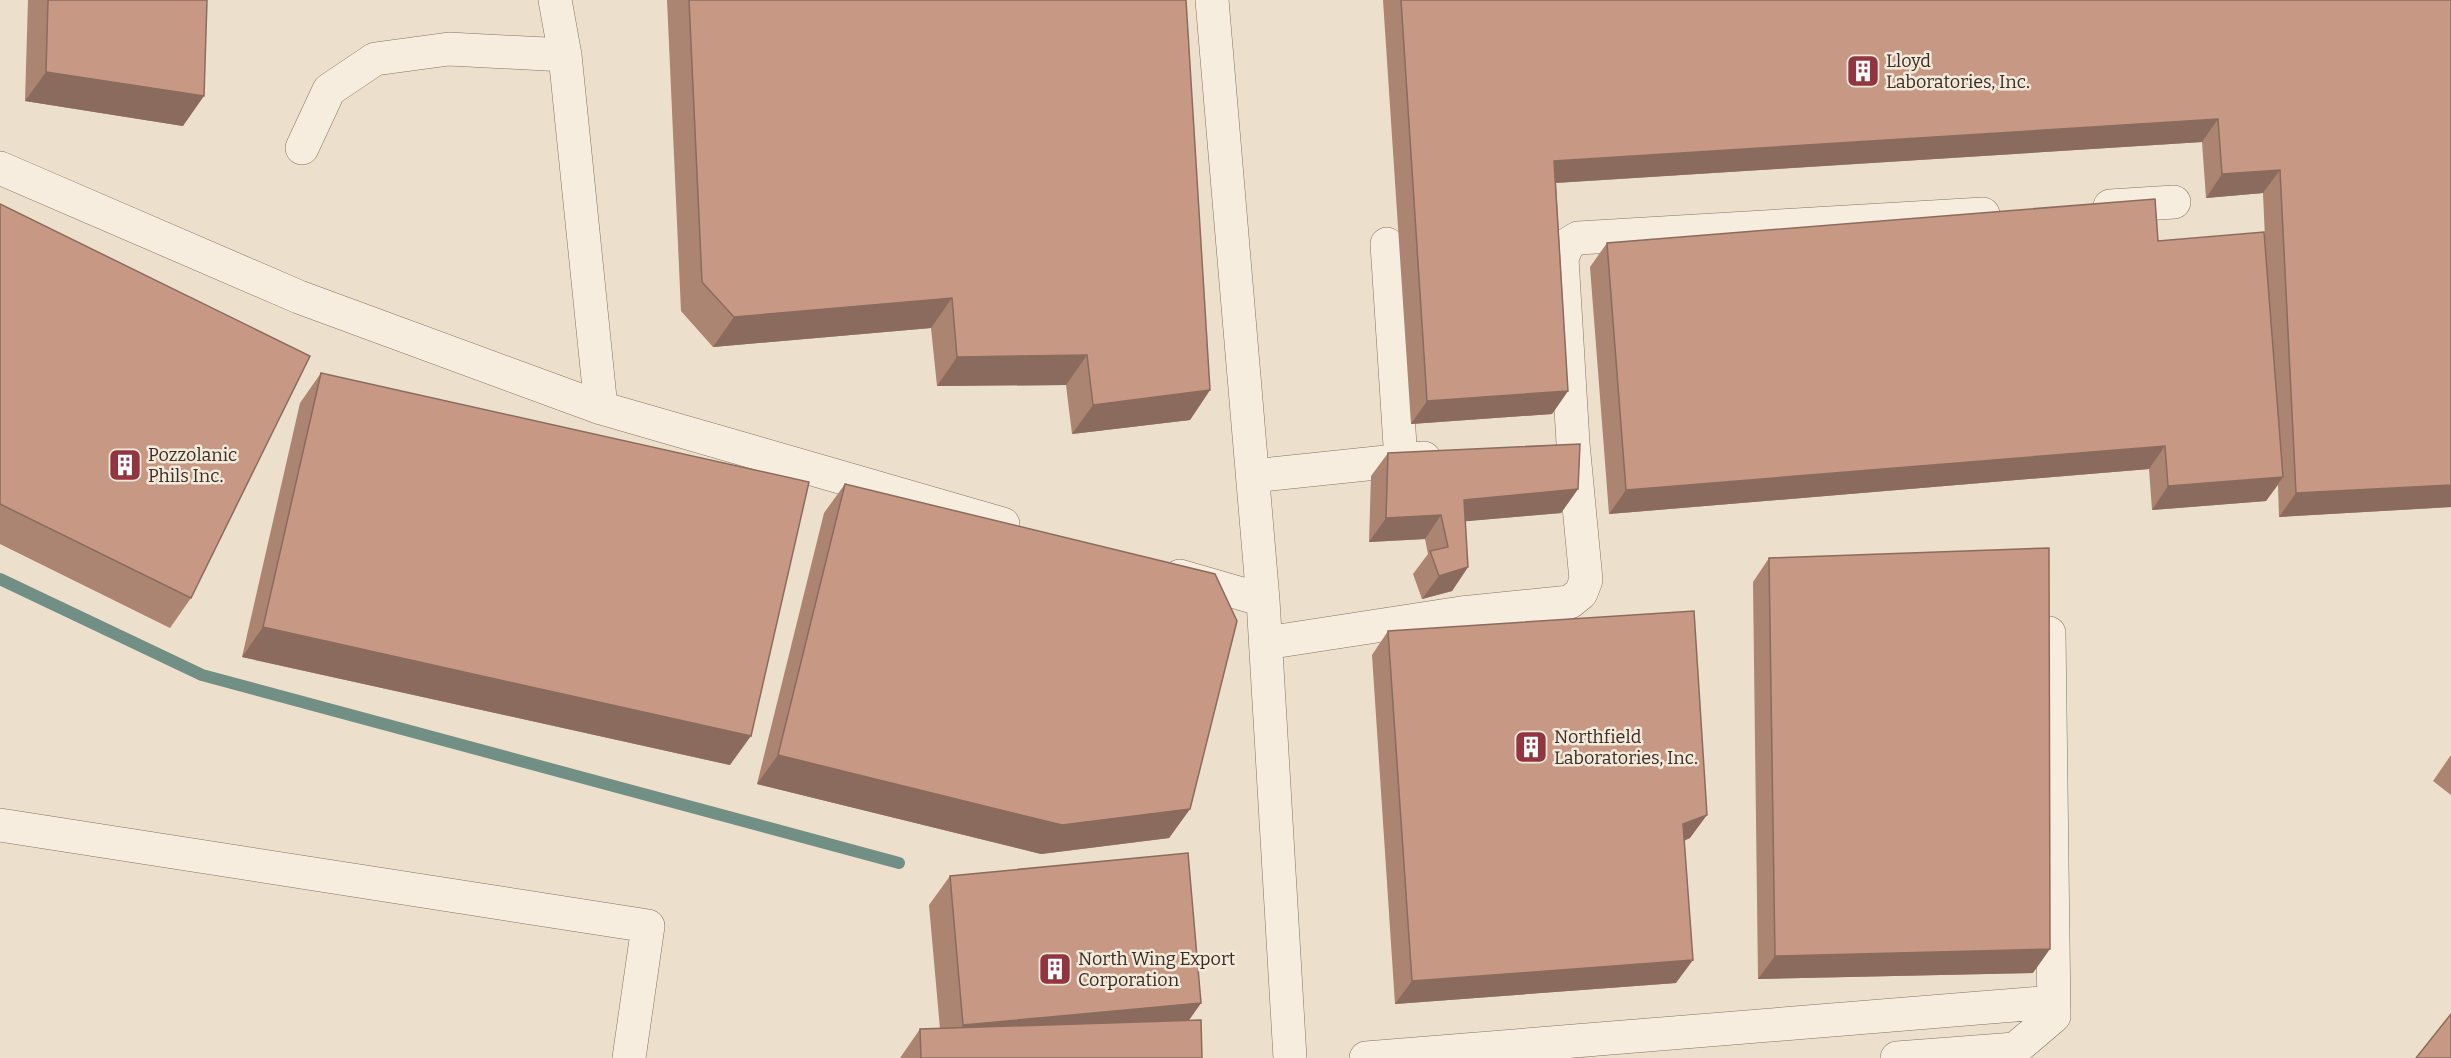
<svg xmlns="http://www.w3.org/2000/svg" width="2451" height="1058" viewBox="0 0 2451 1058" font-family="Bitter,serif">
<rect width="100%" height="100%" fill="#ecdfcb"/>
<g fill="none" stroke-linecap="round" stroke-linejoin="round">
<path stroke="#728f85" stroke-width="12" d="M0 579 202 675 899 863"/>
<g stroke="#887161" stroke-width="34">
<path id="minor" d="M555 0 565 55 601 408
M1212 0 1263 600 1290 1058
M302 148 329 90 375 59 449 49 565 55
M0 168 299 297 601 408 1003 524
M2110 206 2174 202
M1387 244 1401 461
M1253 476 1424 458
M1180 576 1263 600
M1266 643 1461 613 1570 602 1581 593 1586 580 1573 443 1562 258 1568 244 1578 238 1983 214
M0 825 648 926 629 1058
M1366 1058 2053 1002
M1897 1058 2015 1049 2054 1016 2049 633"/>
</g>
<use href="#minor" stroke="#f7edde" stroke-width="33"/>
</g>
<path fill="#ab8472" d="M28 0H207L183 126 25 101Z
M667 0H1186L1210 390 1190 420 1072 434 1066 385 937 386 931 328 713 347 681 311Z
M1383 0H2451V507L2279 517 2278 485 2266 501 2152 510 2149 469 1609 514 1590 267 1607 243 2158 241 2266 262 2263 193 2206 198 2202 142 1556 183 1568 391 1552 414 1411 424Z
M0 204 191 598 170 628 0 544Z
M321 373 730 765 242 657 300 403Z
M1388 453 1578 489 1561 513 1465 521 1468 567 1452 591 1422 599 1413 574 1428 554 1425 539 1369 542 1371 476Z
M845 484 1190 809 1169 838 1041 854 757 784 824 513Z
M1769 558 2033 973 1758 979 1753 582Z
M1388 631 1690 838 1684 841 1676 983 1395 1004 1372 655Z
M2451 755V795L2433 781Z
M950 876 1201 1003 1189 1020 1202 1058H900L920 1029H940L929 905Z"/>
<path fill="#8b6b5d" d="M46 72 204 96 183 126 25 101Z
M2218 119 2202 142 1538 184 1554 161Z
M2280 170 2263 193 2206 198 2222 174Z
M952 298 931 328 713 347 734 317Z
M1087 355 1066 385 937 386 957 357Z
M1210 390 1190 420 1072 434 1093 405Z
M1568 391 1552 414 1411 424 1427 401Z
M2165 446 2149 469 1609 514 1626 490Z
M2283 477 2266 501 2152 510 2168 486Z
M2451 485V507L2279 517 2296 493Z
M1578 489 1561 513 1447 523 1464 500Z
M1441 515 1425 539 1369 542 1386 518Z
M1468 567 1452 591 1422 599 1439 576Z
M263 627 751 736 730 765 242 657Z
M778 755 1190 809 1169 838 1041 854 757 784Z
M1707 815 1690 838 1667 847 1683 824Z
M2050 949 2033 973 1758 979 1775 956Z
M1693 960 1676 983 1395 1004 1412 981Z
M1201 1003 1180 1033 942 1055 963 1025Z"/>
<path fill="#c79985" stroke="#8b6b5d" stroke-width="1.5" d="M48 0H207L204 96 46 72Z
M689 0H1186L1210 390 1093 405 1087 355 957 357 952 298 734 317 702 282Z
M1401 0H2451V485L2296 493 2280 170 2222 174 2218 119 1554 161 1568 391 1427 401Z
M2155 199 2158 241 2264 232 2283 477 2168 486 2165 446 1626 490 1607 243Z
M0 204 310 356 191 598 0 504Z
M321 373 809 482 751 736 263 627Z
M1580 444 1578 489 1464 500 1468 567 1439 576 1430 551 1448 547 1441 515 1386 518 1388 453Z
M845 484 1215 574 1237 621 1190 809 1062 825 778 755Z
M2049 548 2050 949 1775 956 1769 558Z
M1694 611 1707 815 1683 824 1693 960 1412 981 1388 631Z
M1188 853 1201 1003 963 1025 950 876Z
M2451 1014V1058H2416Z
M1201 1020 1202 1058H921L920 1029Z"/>
<defs>
<g id="building-square" transform="scale(1.725)"><rect x="-9" y="-9" width="18" height="18" rx="4" fill="#923540" stroke="#f4eadb"/><path d="M-4-6H4V6H1V3H-1V6H-4ZM-2.5-4.3h1.7v1.8h-1.7ZM.8-4.3h1.7v1.8H.8ZM-2.5-1h1.7V.8h-1.7ZM.8-1h1.7V.8H.8Z" fill="#fff"/></g>
</defs>
<g fill-rule="evenodd">
<use href="#building-square" x="1863" y="71"/>
<use href="#building-square" x="125" y="465"/>
<use href="#building-square" x="1531" y="747"/>
<use href="#building-square" x="1055" y="969"/>
</g>
<g text-anchor="middle" stroke-width="5" stroke-linejoin="round" paint-order="stroke">
<g font-size="18" fill="#3a2b23" stroke="#f4eadb" text-anchor="start">
<text x="1886" y="67">Lloyd<tspan x="1886" dy="21">Laboratories, Inc.</tspan></text>
<text x="148" y="461">Pozzolanic<tspan x="148" dy="21">Phils Inc.</tspan></text>
<text x="1554" y="743">Northfield<tspan x="1554" dy="21">Laboratories, Inc.</tspan></text>
<text x="1078" y="965">North Wing Export<tspan x="1078" dy="21">Corporation</tspan></text>
</g>
</g>
</svg>
